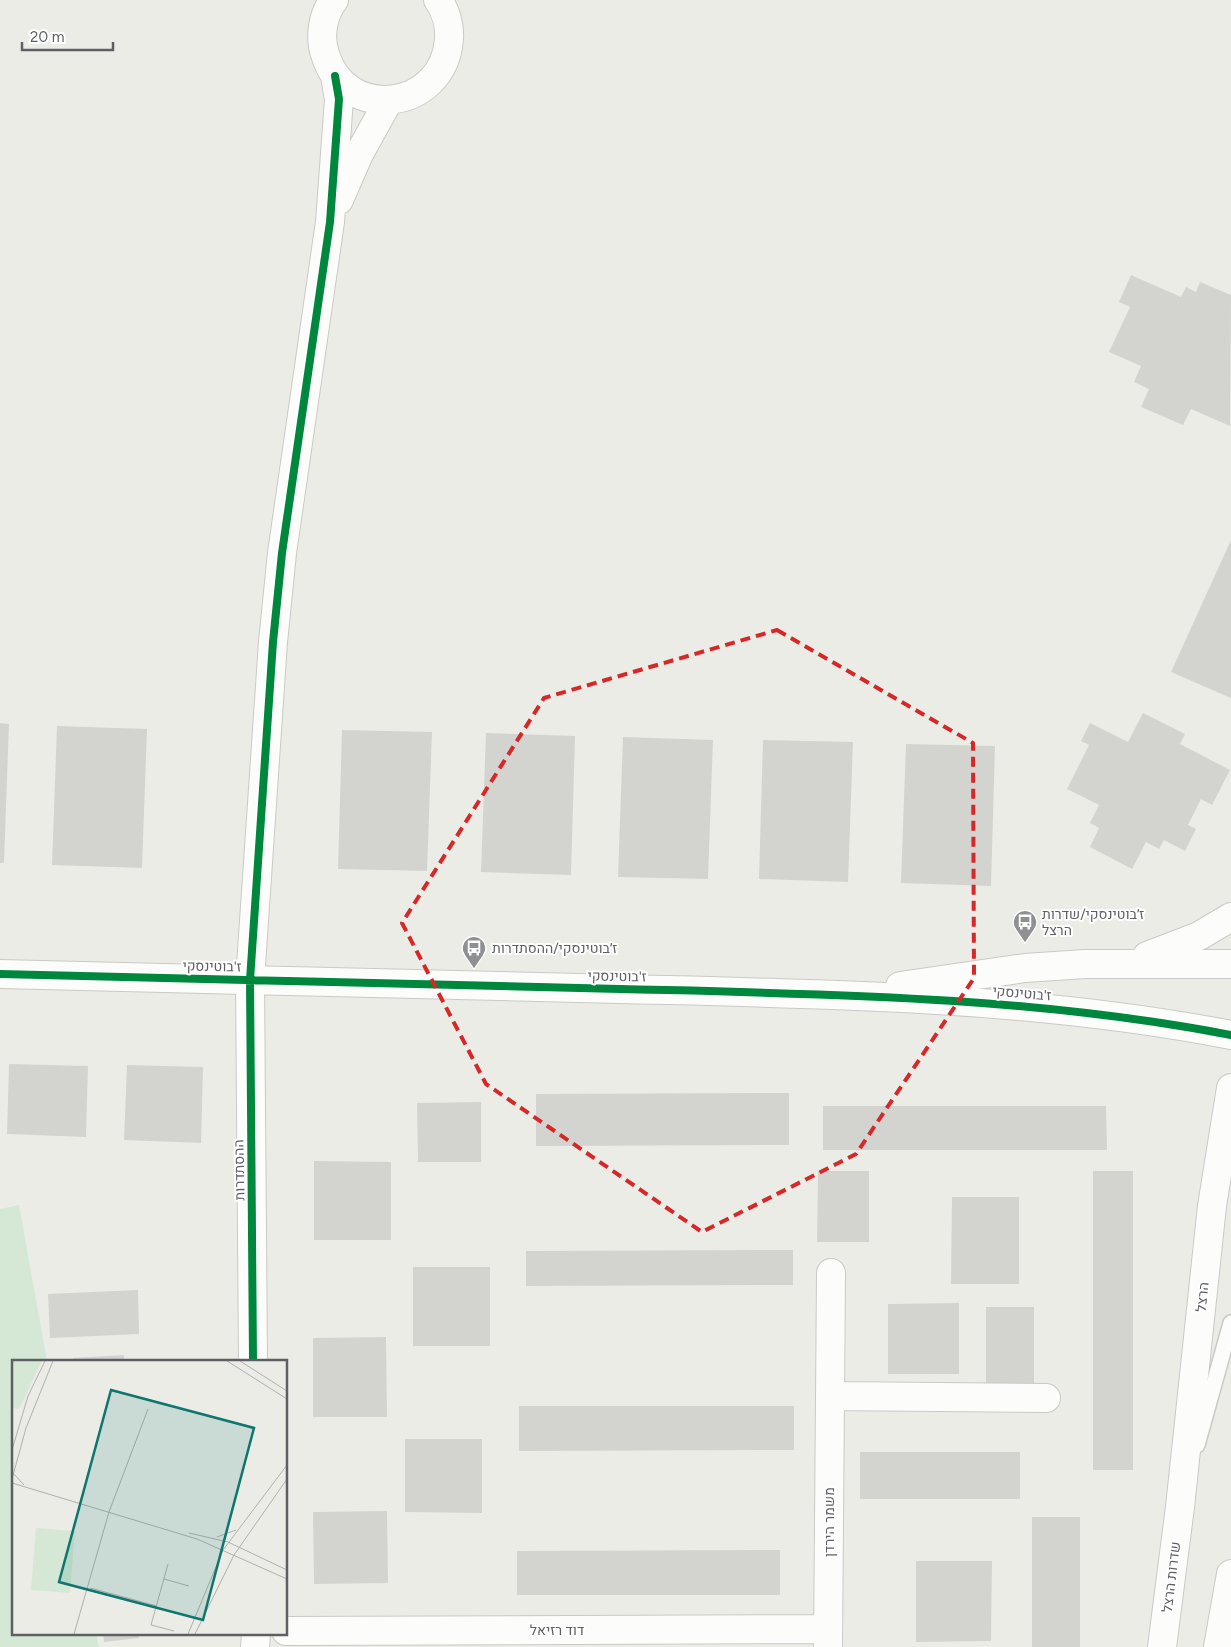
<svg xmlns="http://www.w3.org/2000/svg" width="1231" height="1647" viewBox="0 0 1231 1647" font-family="Figtree,Heebo,sans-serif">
<rect width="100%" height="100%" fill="#ecece7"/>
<path fill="#d5e8d6" d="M19 1205 47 1361H14V1633H96L99 1647H0V1209Z"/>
<path fill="#d3d3d0" d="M1131 275 1181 297 1186 287 1196 292 1200 282 1231 295 1230 426 1191 409 1183 425 1141 407 1149 389 1134 382 1141 366 1109 352 1130 307 1119 302Z
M1231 540V698L1171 672Z
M1143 713 1185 734 1180 744 1230 770 1212 805 1201 799 1188 825 1196 829 1185 851 1164 840 1159 849 1146 842 1132 869 1090 847 1099 828 1090 823 1099 805 1067 789 1089 745 1081 741 1090 723 1128 742Z
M0 723 9 724 4 863H0Z
M57 726 147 729 142 868 52 865Z
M342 730 432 732 427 871 338 869Z
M486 733 575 736 571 875 481 872Z
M623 737 713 740 708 879 618 877Z
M763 740 853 742 848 882 759 879Z
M906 744 995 746 991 886 901 883Z
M9 1064 88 1066 86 1137 7 1134Z
M127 1065 203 1067 201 1143 124 1140Z
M789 1093V1145L536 1146V1094Z
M481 1102V1162H418L417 1103Z
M823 1106H1106L1107 1150H823Z
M314 1161 391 1162V1240H314Z
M818 1171H869V1242H817Z
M1093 1171H1133V1470H1093Z
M952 1197H1019V1284H951Z
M793 1250V1285L526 1286V1251Z
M413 1267H490V1346H413Z
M138 1290 139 1334 50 1338 48 1294Z
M959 1303V1374H888V1304Z
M986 1307H1034V1385H986Z
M386 1337 387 1417H313V1338Z
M124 1355V1361H73V1358Z
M519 1406H794V1450L519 1451Z
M405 1439H482V1513L405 1512Z
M860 1452H1020V1499H860Z
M387 1511 388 1583 314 1584 313 1512Z
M1032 1517H1080V1647H1032Z
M780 1550V1595H517V1551Z
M916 1561H992L991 1641 916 1642Z
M103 1633H139V1638L104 1642Z"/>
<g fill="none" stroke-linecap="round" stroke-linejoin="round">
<g stroke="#c9c9c7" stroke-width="18">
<path id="service" d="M1197 1445 1231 1323"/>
</g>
<g stroke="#c9c9c7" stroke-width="30">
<path id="minor" d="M334 0C323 14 319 36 325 54 345 123 444 111 449 39 450 26 446 11 438 0
M339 200 359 154 389 100
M253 1361 250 980 273 642 282 553 330 222 339 99 335 76
M830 1396 1046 1398
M286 1631 828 1629
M255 1647 256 1633
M828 1647 831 1273"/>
</g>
<g stroke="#c9c9c7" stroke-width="30">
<path id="tertiary" d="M1147 956 1199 936 1231 917
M0 974C207 979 413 984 620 989 824 994 1030 996 1231 1035
M900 986 1025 968 1085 964H1231"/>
</g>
<g stroke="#c9c9c8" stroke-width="30">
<path id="secondary" d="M1162 1647 1180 1507 1212 1206 1231 1088
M1218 1647 1231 1574"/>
</g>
<use href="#service" stroke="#fcfcfb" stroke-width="15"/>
<use href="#minor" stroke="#fcfcfb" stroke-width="28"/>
<use href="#tertiary" stroke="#fcfcfb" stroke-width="28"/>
<use href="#secondary" stroke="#fcfcfb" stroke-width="28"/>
<g stroke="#fff" stroke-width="11">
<path id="cycleway" d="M0 974C207 979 413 984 620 989 824 994 1030 996 1231 1035
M253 1361 250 980 273 642 282 553 330 222 339 99 335 76"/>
</g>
<use href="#cycleway" stroke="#00873e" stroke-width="8"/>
</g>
<path fill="none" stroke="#d62828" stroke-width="4" stroke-dasharray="10 6" stroke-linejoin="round" d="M777 630 973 743 974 978 856 1154 702 1232 486 1084 402 923 544 698Z"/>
<defs>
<g id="bus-pin" transform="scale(1.25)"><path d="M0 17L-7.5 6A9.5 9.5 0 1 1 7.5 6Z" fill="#8f9092" stroke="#fff"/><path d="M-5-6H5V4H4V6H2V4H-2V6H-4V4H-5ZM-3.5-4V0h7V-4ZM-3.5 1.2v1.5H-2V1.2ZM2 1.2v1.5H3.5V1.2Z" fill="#fff"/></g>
</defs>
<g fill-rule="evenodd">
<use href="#bus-pin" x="1025" y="922"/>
<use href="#bus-pin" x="474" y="948"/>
</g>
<g text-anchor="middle" stroke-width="4" stroke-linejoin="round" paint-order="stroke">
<g font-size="14" fill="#5d5f64" stroke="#fff" text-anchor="start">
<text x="1042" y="919">ז׳בוטינסקי/שדרות<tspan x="1042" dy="16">הרצל</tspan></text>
<text x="492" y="953">ז׳בוטינסקי/ההסתדרות</text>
</g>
<g font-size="14" fill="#5d5f64" stroke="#fff">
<text transform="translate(212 966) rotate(1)" y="5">ז'בוטינסקי</text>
<text transform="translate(617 976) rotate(1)" y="5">ז'בוטינסקי</text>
<text transform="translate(1022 993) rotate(5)" y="5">ז'בוטינסקי</text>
<text transform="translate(239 1170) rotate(-91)" y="5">ההסתדרות</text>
<text transform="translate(1202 1297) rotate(-84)" y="5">הרצל</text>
<text transform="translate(829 1522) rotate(-90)" y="5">משמר הירדן</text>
<text transform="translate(1171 1577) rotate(-83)" y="5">שדרות הרצל</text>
<text x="557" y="1635">דוד רזיאל</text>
</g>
</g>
<g transform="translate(12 1360)">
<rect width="275" height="275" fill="#ecece7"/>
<path d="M0 1H30L7 49 0 48Z" fill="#d5e8d6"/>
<path d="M24 168 63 171 58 233 19 230Z" fill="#d5e8d6"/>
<path fill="none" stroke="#afb0af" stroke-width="1" d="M215 1 275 39M228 1 275 31M0 90 16 36 33 1M1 113 12 125M0 119 14 68 41 1M0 123 185 179 275 219M177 173 216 182 275 210M205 177 224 170M156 204 139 265 162 271M152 219 177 226M78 228 145 246M62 274 97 152 136 49M176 274 211 190 275 105M183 274 222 195 275 119"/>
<path fill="#0f766e" fill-opacity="0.15" stroke="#0f766e" stroke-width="2.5" d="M99 30 242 68 191 260 47 222Z"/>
<rect width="275" height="275" fill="none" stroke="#5d5f64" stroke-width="2.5"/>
</g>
<path d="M22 42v8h91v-8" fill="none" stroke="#5d5f64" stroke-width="2.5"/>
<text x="30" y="42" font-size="15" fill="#5d5f64" stroke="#ffffff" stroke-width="4" paint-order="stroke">20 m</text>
</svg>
